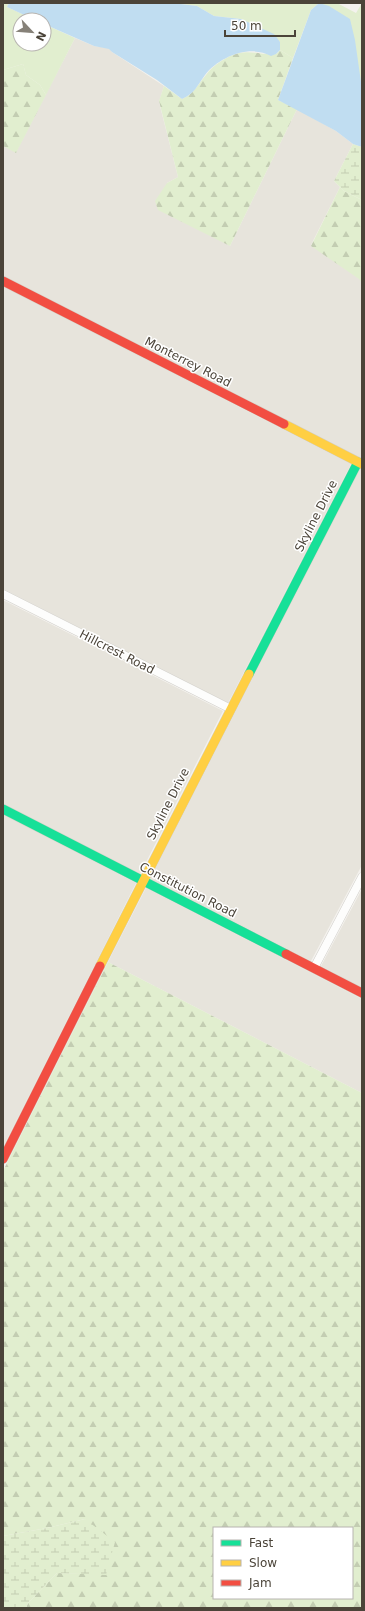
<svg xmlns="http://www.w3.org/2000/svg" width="365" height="1611" viewBox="0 0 365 1611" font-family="'DejaVu Sans',sans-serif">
<defs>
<pattern id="forest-firs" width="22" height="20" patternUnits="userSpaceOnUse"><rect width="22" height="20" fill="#e1eecf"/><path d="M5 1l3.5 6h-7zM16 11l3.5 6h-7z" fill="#c3cdb2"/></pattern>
<pattern id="wetland-marsh" width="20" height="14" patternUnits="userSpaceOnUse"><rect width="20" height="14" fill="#e1eecf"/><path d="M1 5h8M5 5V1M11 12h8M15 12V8" fill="none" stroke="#c3cdb2"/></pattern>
</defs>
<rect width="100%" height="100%" fill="#f4f2ee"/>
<path fill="#e7e4dc" d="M75 38 94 46 109 48 112 52 164 86 159 102 178 177 167 183 230 246 297 109 336 131 353 144 334 181 340 187 311 245 360 279 362 283V459L3 276V146L16 152Z
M3 286 351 464 228 703 3 589Z
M360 468 362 469V865L311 961 150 879Z
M3 600 223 711 140 874 3 804Z
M3 814 136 883 3 1147Z
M146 888 362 999V1093L108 962Z
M362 889V988L321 966Z"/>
<path fill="#e1eecf" d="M3 3H9L7 7 35 20H20V44H44V24L75 38 46 95 40 85 26 75 23 64 3 70Z
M173 3H319L311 10 293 58 280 50V42L241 19 214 16 197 6Z
M321 3H337L356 13 362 3V89Z"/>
<path fill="url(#forest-firs)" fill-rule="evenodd" d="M280 50 293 58 278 100 297 109 230 246 158 210 155 201 167 183 178 177 159 101 164 86 182 99C195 93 197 85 206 75 213 65 227 56 239 53 252 50 264 56 276 54Z
M23 64 26 75 40 85 46 95 16 153 3 146V70Z
M340 187 344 191 362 200V283L359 279 311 246Z
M108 962 362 1093V1608H26L28 1603 57 1573 106 1574 85 1519 47 1528 3 1536V1171ZM214 1528H352V1598H214Z"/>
<path fill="url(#wetland-marsh)" d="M353 144 362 147V200L344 191 334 181Z
M85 1519 115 1542 106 1575 57 1573 28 1603 26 1608H3V1536L47 1528Z"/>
<path fill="#c0ddf1" d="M9 3H173L197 6 214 16 241 19 274 34 280 42V50L276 54 271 56C250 44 219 57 205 75 197 86 195 93 182 99L157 80 112 52 109 49 94 46 44 24V20H35L7 7Z
M319 3 329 6 350 19 355 40 362 89V147L353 144 336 131 278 100 311 10Z"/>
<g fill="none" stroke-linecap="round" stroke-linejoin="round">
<g stroke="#d2d0cb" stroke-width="9">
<path id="street" d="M3 594 231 709
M314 968 362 877"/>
</g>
<g stroke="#d3cfc5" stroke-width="10">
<path id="fast" d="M249 674 358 462
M3 809 286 954"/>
</g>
<g stroke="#d3cfc5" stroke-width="10">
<path id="slow" d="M284 424 362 464
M100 966 249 674"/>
</g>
<g stroke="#d3cfc5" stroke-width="10">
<path id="jam" d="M3 281 284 424
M286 954 362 993
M3 1159 100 966"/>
</g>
<use href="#street" stroke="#fdfdfc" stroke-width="8"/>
<use href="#fast" stroke="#16e098" stroke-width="9"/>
<use href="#slow" stroke="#ffcf43" stroke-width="9"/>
<use href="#jam" stroke="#f24e42" stroke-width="9"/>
</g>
<g text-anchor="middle" stroke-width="3" stroke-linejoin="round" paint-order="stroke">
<g font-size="12" fill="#4b4439" stroke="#fff">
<text transform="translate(188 362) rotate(27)" y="4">Monterrey Road</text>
<text transform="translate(316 516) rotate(-63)" y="4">Skyline Drive</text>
<text transform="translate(117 652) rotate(27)" y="4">Hillcrest Road</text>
<text transform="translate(168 804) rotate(-63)" y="4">Skyline Drive</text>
<text transform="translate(188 890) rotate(27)" y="4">Constitution Road</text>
</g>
</g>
<rect width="365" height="1611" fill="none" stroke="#4b4439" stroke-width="8"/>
<rect x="213" y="1527" width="140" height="72" fill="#ffffff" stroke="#b7b4b0"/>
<rect x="221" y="1540" width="20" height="6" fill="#16e098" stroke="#b7b4b0"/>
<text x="249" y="1547" font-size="12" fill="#4b4439">Fast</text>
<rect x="221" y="1560" width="20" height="6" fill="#ffcf43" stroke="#b7b4b0"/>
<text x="249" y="1567" font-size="12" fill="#4b4439">Slow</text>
<rect x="221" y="1580" width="20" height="6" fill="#f24e42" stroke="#b7b4b0"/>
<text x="249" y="1587" font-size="12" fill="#4b4439">Jam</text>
<g transform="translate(32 32) rotate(116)"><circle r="19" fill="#ffffff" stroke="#b7b4b0"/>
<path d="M0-3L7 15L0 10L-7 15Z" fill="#868178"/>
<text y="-6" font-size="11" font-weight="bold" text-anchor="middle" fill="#4b4439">N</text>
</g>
<path d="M225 30v6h70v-6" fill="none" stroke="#4b4439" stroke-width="2"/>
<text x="231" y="30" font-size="12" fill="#4b4439" stroke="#ffffff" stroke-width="3" paint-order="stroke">50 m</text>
</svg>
